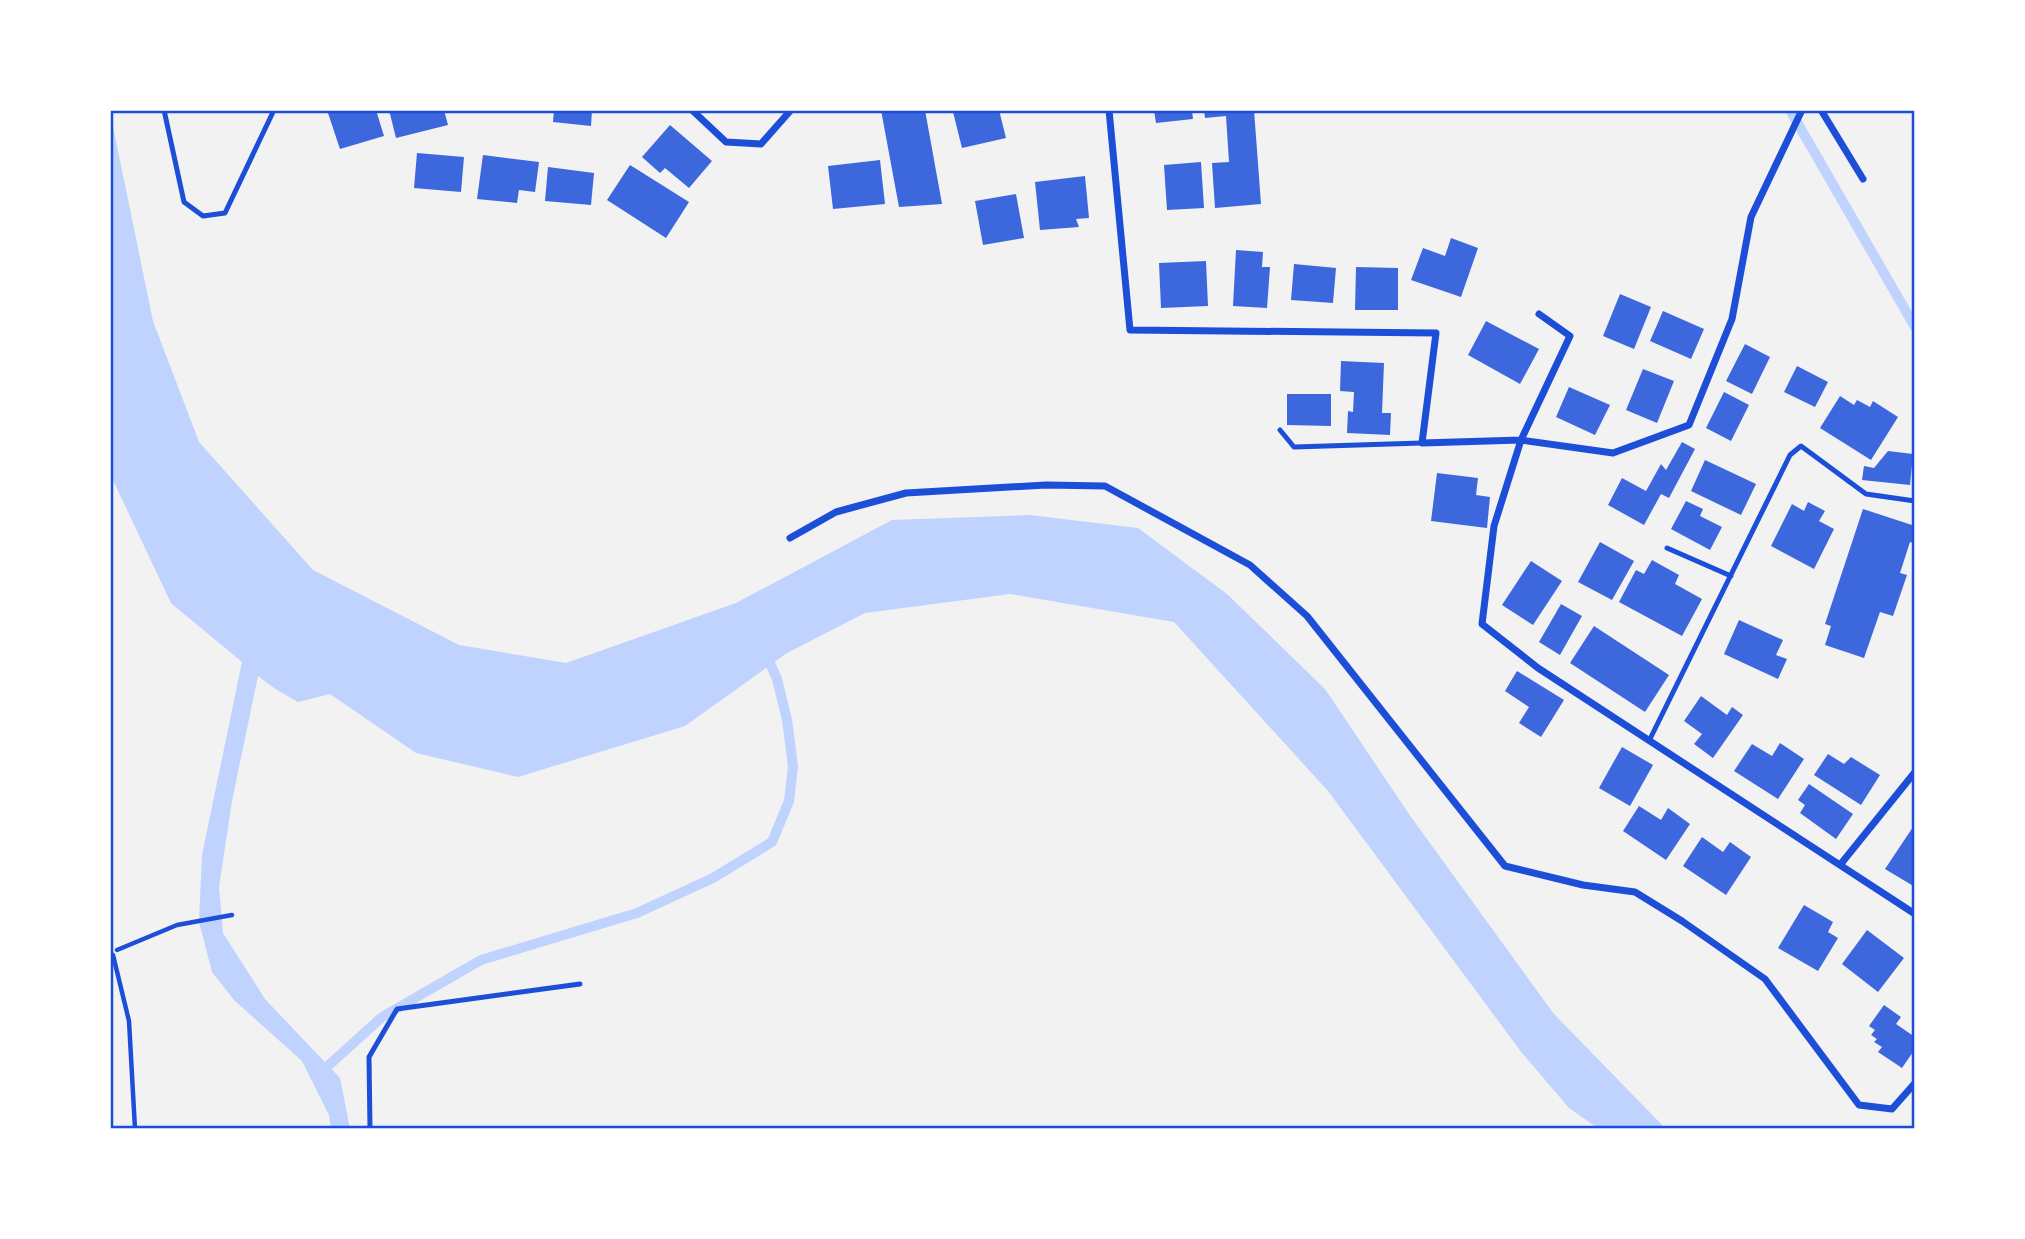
<svg xmlns="http://www.w3.org/2000/svg" width="2025" height="1239" viewBox="0 0 2025 1239" font-family="Cabin,sans-serif">
<rect width="100%" height="100%" fill="#f2f2f2"/>
<path fill="#bfd3fe" d="M110 112 153 321 199 442 313 570 459 645 566 663 736 603 892 520 1030 515 1138 528 1227 594 1325 689 1411 817 1554 1014 1666 1129H1599L1569 1108 1522 1053 1328 791 1174 622 1010 594 865 613 787 653 685 726 518 777 416 753 330 694 298 702 274 688 258 676 232 801 219 887 223 933 265 999 340 1078 350 1129H331L329 1115 302 1061 234 1000 212 972 199 922 202 855 242 662 171 603 110 474Z"/>
<g fill="none" stroke-linecap="round" stroke-linejoin="round">
<path stroke="#bfd3fe" stroke-width="10" d="M1790 110 1915 327
M318 1075 382 1017 481 960 637 913 713 878 772 842 789 801 793 766 787 720 777 679 766 654"/>
</g>
<path fill="#3d67dc" d="M327 110H376L384 136 340 149Z
M389 110H444L448 125 396 138Z
M554 110H592L591 126 553 122Z
M881 110H925L942 204 899 207Z
M963 110H999L1006 138 962 148 953 112Z
M1154 110H1192L1193 119 1156 123Z
M1204 110H1254L1261 204 1215 208 1212 163 1229 162 1226 116 1205 118Z
M670 125 712 161 689 188 665 168 660 173 642 157Z
M417 153 464 157 461 192 414 188Z
M483 155 539 162 535 192 519 190 517 203 477 199Z
M880 160 885 204 833 209 828 166Z
M1201 162 1204 208 1167 210 1164 165Z
M630 165 689 202 666 238 607 200Z
M548 167 594 173 591 205 545 201Z
M1085 176 1089 218 1076 219 1079 227 1040 230 1035 182Z
M1016 194 1024 238 983 245 975 201Z
M1451 238 1478 248 1461 297 1411 280 1423 248 1445 256Z
M1236 250 1263 252 1262 267H1270L1267 308 1233 306Z
M1206 261 1208 306 1161 308 1159 263Z
M1294 264 1336 268 1333 303 1291 300Z
M1356 267 1398 268V310H1355Z
M1620 294 1651 307 1634 349 1603 336Z
M1663 311 1704 329 1691 359 1650 341Z
M1486 321 1539 349 1520 384 1468 355Z
M1745 344 1770 357 1752 394 1726 381Z
M1341 361 1384 363 1382 413H1391L1390 435 1347 433 1348 411 1353 412 1354 392 1340 391Z
M1797 366 1828 382 1815 407 1784 392Z
M1643 369 1674 381 1657 423 1626 410Z
M1569 387 1610 405 1595 435 1556 417Z
M1724 392 1749 405 1731 441 1706 428Z
M1287 394H1331V426L1287 425Z
M1840 396 1854 405 1857 400 1870 407 1873 401 1898 417 1871 460 1820 428Z
M1682 442 1695 449 1669 498 1661 494 1644 525 1608 505 1622 478 1646 491 1661 464 1666 470Z
M1888 451 1913 454 1910 485 1862 480 1864 466 1874 468Z
M1705 460 1756 484 1741 515 1691 491Z
M1437 473 1478 478 1476 495 1490 497 1487 528 1431 521Z
M1686 501 1703 509 1700 516 1722 527 1710 550 1671 529Z
M1808 502 1825 511 1819 521 1834 529 1814 569 1771 546 1792 504 1804 511Z
M1863 509 1915 526V543L1910 542 1900 573 1907 575 1893 616 1880 612 1864 658 1825 645 1831 626 1825 624Z
M1600 542 1634 561 1612 600 1578 582Z
M1652 560 1679 575 1675 584 1702 599 1682 636 1619 602 1636 570 1644 574Z
M1531 561 1562 581 1533 625 1502 605Z
M1561 604 1582 616 1560 655 1539 642Z
M1739 620 1783 640 1776 655 1787 659 1778 679 1724 654Z
M1594 626 1669 675 1645 712 1570 663Z
M1517 671 1564 700 1541 737 1519 723 1529 707 1505 691Z
M1701 696 1727 715 1732 707 1743 715 1713 758 1694 744 1702 734 1684 721Z
M1780 743 1804 759 1778 799 1734 771 1752 744 1772 756Z
M1622 747 1653 765 1630 806 1599 788Z
M1828 754 1844 764 1851 757 1880 775 1861 805 1814 775Z
M1809 784 1853 814 1836 839 1800 813 1805 805 1798 800Z
M1639 806 1661 820 1668 808 1690 824 1666 860 1623 831Z
M1915 824V887L1885 869Z
M1702 837 1723 852 1730 842 1751 857 1726 895 1683 866Z
M1804 905 1833 922 1828 932 1838 938 1818 971 1778 948Z
M1867 930 1904 958 1878 992 1842 964Z
M1884 1005 1901 1017 1896 1024 1915 1037V1049L1902 1068 1878 1052 1882 1047 1874 1042 1877 1039 1871 1035 1875 1030 1869 1026Z"/>
<g fill="none" stroke-linecap="round" stroke-linejoin="round">
<path stroke="#1d4ed8" stroke-width="4.5" d="M117 950 177 925 232 915
M110 953 113 955 129 1021 135 1129"/>
<path stroke="#1d4ed8" stroke-width="5" d="M164 110 184 202 203 216 225 213 274 110
M1280 430 1294 447 1422 443
M1667 548 1731 576
M1649 741 1790 455 1801 446 1866 494 1915 501
M370 1129 369 1057 397 1009 580 984"/>
<path stroke="#1d4ed8" stroke-width="7" d="M692 110 726 142 761 144 791 110
M1109 110 1130 330 1436 333 1422 443 1521 440 1613 453 1689 425 1732 319 1751 217 1802 110
M1821 110 1863 179
M1539 314 1570 336 1521 440 1494 526 1482 624 1538 668 1915 914
M790 538 836 512 906 493 1046 485 1105 486 1250 565 1307 616 1505 866 1583 885 1635 892 1682 921 1765 979 1859 1105 1892 1109 1915 1083
M1840 865 1915 772"/>
</g>
<rect width="2025" height="1239" fill="none" stroke="#ffffff" stroke-width="224"/>
<rect x="112" y="112" width="1801" height="1015" fill="none" stroke="#1d4ed8" stroke-width="2.5"/>
</svg>
